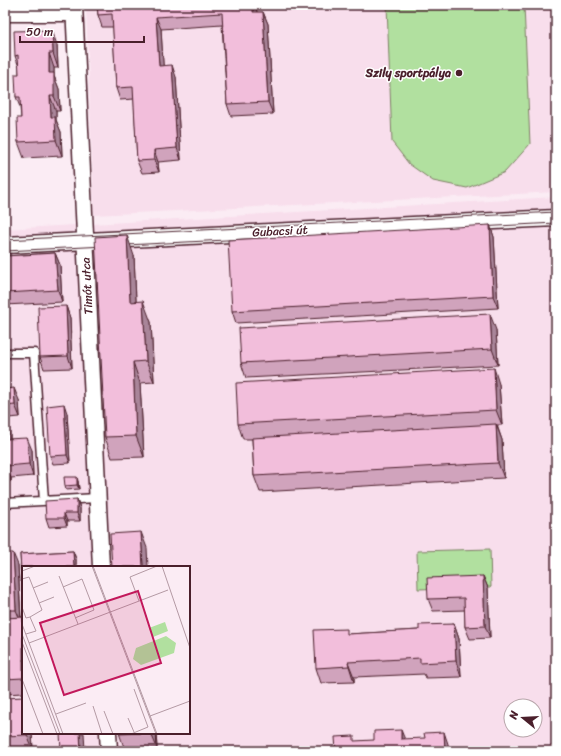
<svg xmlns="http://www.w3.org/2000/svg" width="561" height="756" viewBox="0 0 561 756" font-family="Sriracha,sans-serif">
<rect width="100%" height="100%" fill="#fbecf4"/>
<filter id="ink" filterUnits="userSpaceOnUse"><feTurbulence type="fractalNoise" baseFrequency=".025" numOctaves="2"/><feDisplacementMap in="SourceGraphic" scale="8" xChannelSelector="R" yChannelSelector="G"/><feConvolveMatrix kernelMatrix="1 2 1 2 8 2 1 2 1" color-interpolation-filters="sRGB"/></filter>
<g filter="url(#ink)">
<path fill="#f8deec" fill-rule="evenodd" d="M86 5H556V192L94 215Z
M556 197V751H5V229ZM23 567H189V733H23ZM511 706H535V730H511Z"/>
<path fill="#b1e09f" stroke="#7e8065" d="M387 5H524L530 144 505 172 467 188 433 181 409 164 392 142Z
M490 549 491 587 418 589 417 551Z"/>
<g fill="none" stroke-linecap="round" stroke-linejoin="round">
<g stroke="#4a1f2b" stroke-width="11">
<path id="lane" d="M5 353H34L44 501
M5 503 97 498"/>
</g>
<g stroke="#4a1f2b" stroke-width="19">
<path id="street" d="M74 5 101 567
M5 13H74
M5 245 556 218
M108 733 109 751"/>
</g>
<use href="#lane" stroke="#fff" stroke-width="8"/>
<use href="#street" stroke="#fff" stroke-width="16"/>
<path stroke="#4a1f2b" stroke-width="1" d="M478 227 556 223
M5 240 556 212
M5 251 287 237"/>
</g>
<path fill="#d0a3bc" stroke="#4a1f2b" d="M97 5H256L257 12H263L268 24 273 114 231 116 227 104 222 25 161 29 163 66 176 77 181 160 158 162 159 172 142 173 137 161 134 99 120 100 116 88 113 27H102L98 15Z
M57 45 58 68H54V76L59 89 60 111H56V120L61 132 62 156 24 158 18 142 21 118 20 107 16 97 19 74V67L15 56Z
M490 225 494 237 498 308 236 323 232 311Z
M55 253 60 265 62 302 5 305V256Z
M134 256 136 301 151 322 154 382 140 383 144 457 112 458 105 437Z
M66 306 70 318 72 368 44 369 40 357Z
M496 330 498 365 246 378 241 363Z
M5 368 6 389 19 400 20 417 8 418 9 439 32 450 33 476 11 478V481L5 482Z
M499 384 502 425H497L502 440 504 478 260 492 254 476 252 439H243L238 424Z
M67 413 70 463 53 464 50 456Z
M78 481 79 489 66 490 65 486Z
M77 499 80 508V521H67V526L49 527 46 518Z
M73 551 76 559V567H23V576L21 570 20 554Z
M5 553 18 565 21 617H23V693L5 694Z
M483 576 488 588 490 638 470 639 465 627V610L433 611 428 599Z
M454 624 459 639 461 677 426 678 424 674 354 677V682L321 683 316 668 349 634 419 630Z
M5 698 32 733 33 750 5 751Z
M119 733H156L157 748 125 750Z"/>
<path fill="#a98599" stroke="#4a1f2b" d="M253 5H256L258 24 253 12Z
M263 12 268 24 273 114 268 102Z
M156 17 161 29 164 78 159 66Z
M52 30 57 45 58 68 53 53Z
M49 53 54 68V76L59 89 60 111 54 96 49 73Z
M172 65 176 77 181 160 177 148Z
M50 96 56 111V120L61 132 62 156 56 140 51 117Z
M154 150 158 162 159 172 154 160Z
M490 225 494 237 498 308 493 296Z
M127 235 134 256 137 323 130 302Z
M55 253 60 265 62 302 58 290Z
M143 301 151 322 154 382 146 361Z
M66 306 70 318 72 368 68 356Z
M490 314 496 330 498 365 492 349Z
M133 362 140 383 144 457 136 436Z
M5 368 7 401 5 395Z
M494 368 499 384 502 425 496 410Z
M14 388 19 400 20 417 15 405Z
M64 404 67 413 70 463 67 455Z
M5 410 8 418 10 451 6 439Z
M496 424 502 440 504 478 498 463Z
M27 438 32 450 33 476 29 464Z
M6 466 11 478V481L6 469Z
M77 477 78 481 79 489 77 485Z
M77 499 80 508V521L77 513Z
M64 513 67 521V526L64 518Z
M141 532 147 548 148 567H143Z
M73 551 76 559V567H74Z
M13 553 18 565 21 622 16 610Z
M483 576 488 588 490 638 485 626Z
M454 624 459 639 461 677 456 661Z
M348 662 354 677V682L349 666Z
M401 730 406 742 401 739Z
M444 732 448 744 449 751H445Z
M27 733H32L33 750 27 735Z
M80 733H84L85 751H81Z
M151 733H156L157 748Z"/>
<path fill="#f2bedb" stroke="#4a1f2b" d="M97 5H253V12H263L268 102 227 104 222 13 156 17 159 66 172 65 177 148 154 150V160L137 161 133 87 116 88 112 14 98 15Z
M52 30 53 53H49V73H54V96H50L51 117H55L56 140 18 142 17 118H21L20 97H16L15 74H19L18 55 15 56 14 31Z
M490 225 493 296 232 311 228 240Z
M127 235 130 302 143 301 146 361 133 362 136 436 105 437 95 237Z
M55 253 58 290 5 293V256Z
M66 306 68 356 40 357 38 307Z
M490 314 492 349 241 363 239 328Z
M494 368 496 410 238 424 236 383Z
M14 388 15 405 5 406V389Z
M64 404 67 455 50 456 47 406Z
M496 424 498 463 254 476 252 438Z
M5 429 6 439 27 438 29 464 6 466V469H5Z
M64 477H77V485L65 486Z
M77 499V513H64V518H46L45 501Z
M141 532 143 567H112L110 534Z
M73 551 74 567H23V570H21L20 554Z
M5 553H13L16 610H5Z
M483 576 485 626 465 627 464 598 428 599 427 578Z
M23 617V678L5 679V618Z
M454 624 456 661 420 663V658L348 662 349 666 316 668 314 630 347 629V634L419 630V625Z
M23 697V733H27V735L5 736V698Z
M401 730V739L425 738 424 733 444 732 445 751H336L335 737 354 736V741L374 740V731Z
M60 733H80L81 751H61Z
M119 733H144L119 734Z"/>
</g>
<circle fill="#4a1f2b" stroke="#fff" stroke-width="1.5" cx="459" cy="73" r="4"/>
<g text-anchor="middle" stroke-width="3" stroke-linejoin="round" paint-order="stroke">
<g font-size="12" font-weight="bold" fill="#4a1f2b" stroke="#fff" text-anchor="end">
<text x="451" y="77">Szily sportpálya</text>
</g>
<g font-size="12" fill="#4a1f2b" stroke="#fff">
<text transform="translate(280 231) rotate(-3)" y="4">Gubacsi út</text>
<text transform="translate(87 286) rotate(-93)" y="4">Timót utca</text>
</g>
</g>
<g transform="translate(22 566)">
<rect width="168" height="168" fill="#fbecf4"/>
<path d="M143 56 146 65 131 71 127 62ZM144 70 154 77 152 87 119 99 111 93 114 82Z" fill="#b1e09f"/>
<path fill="none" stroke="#b49aa4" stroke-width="1" d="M70 0 134 168M71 0 135 168M140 0 168 82M0 5 13 0M37 10 56 58M0 13 7 11 20 44 8 51 14 65 4 68M41 21 60 13 72 44 53 52M11 22 26 16M117 35 108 11 135 0M17 37 32 31M0 41 4 52 8 51M0 58 41 168M0 68 38 168M0 76 35 168M7 77 146 24M0 113 21 168M71 140 80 168M82 145 91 168M34 148 64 137M128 150 168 135M106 152 112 166M109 168 126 161 112 123"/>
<path fill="#c2185b" fill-opacity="0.15" stroke="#c2185b" stroke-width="2" d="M116 25 139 97 42 129 18 57Z"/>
<rect width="168" height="168" fill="none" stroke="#4a1f2b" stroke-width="2"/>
</g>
<rect width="561" height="756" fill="none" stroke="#fff" stroke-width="20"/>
<rect x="10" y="10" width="541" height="736" fill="none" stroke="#4a1f2b" stroke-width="1.5" filter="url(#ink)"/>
<g transform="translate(523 718) rotate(288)"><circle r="19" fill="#ffffff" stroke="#b7a5aa"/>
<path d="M0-3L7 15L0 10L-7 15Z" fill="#4a1f2b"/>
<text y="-6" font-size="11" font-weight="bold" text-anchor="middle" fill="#4a1f2b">N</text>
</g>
<path d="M20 36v6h124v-6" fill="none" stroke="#4a1f2b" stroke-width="2"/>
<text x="26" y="36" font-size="12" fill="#4a1f2b" stroke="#ffffff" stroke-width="3" paint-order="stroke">50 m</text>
</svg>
